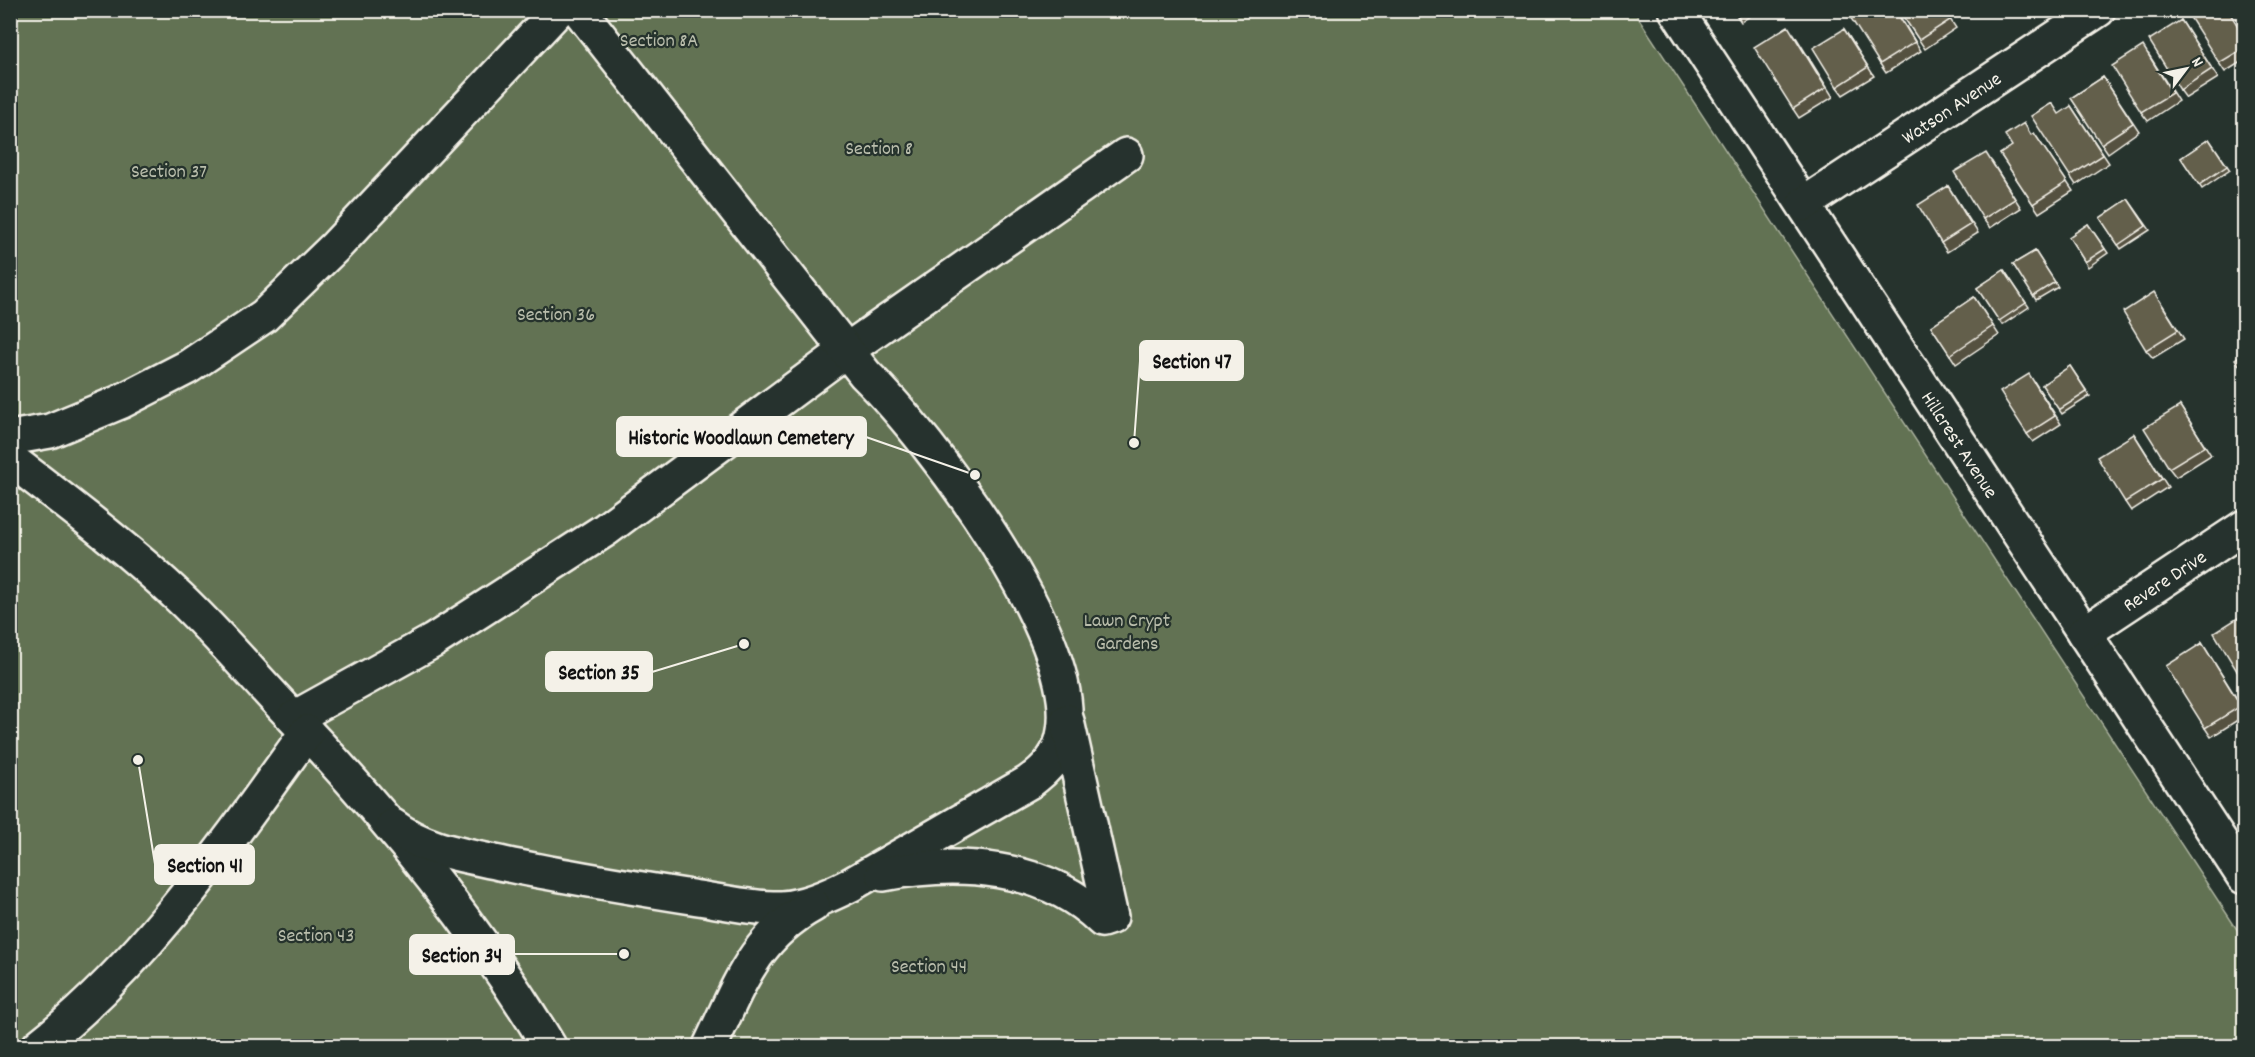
<svg xmlns="http://www.w3.org/2000/svg" width="2255" height="1057" viewBox="0 0 2255 1057" font-family="Dekko,sans-serif">
<rect width="100%" height="100%" fill="#26332d"/>
<filter id="ink" filterUnits="userSpaceOnUse"><feTurbulence type="fractalNoise" baseFrequency=".0167" numOctaves="2"/><feDisplacementMap in="SourceGraphic" scale="12" xChannelSelector="R" yChannelSelector="G"/><feConvolveMatrix kernelMatrix="1 2 1 2 8 2 1 2 1" color-interpolation-filters="sRGB"/></filter>
<g filter="url(#ink)">
<path fill="#627253" stroke="#abb29e" stroke-width="1.5" d="M10 11H1634L2244 940V1046H11Z"/>
<g fill="none" stroke-linecap="round" stroke-linejoin="round">
<g stroke="#f4f1e8" stroke-width="38">
<g id="minor">
<path id="s1" d="M1676 10 2244 877"/>
<path id="s2" d="M1804 204 2098 10"/>
<path d="M10 438 50 431 120 402 188 367 264 316 336 246 558 10"/>
<path d="M10 459C68 504 126 547 179 597 216 632 249 671 285 709 385 813 474 922 549 1046"/>
<path id="s3" d="M2084 633 2244 527"/>
<path d="M294 718 433 641 605 530 847 350 1126 155"/>
<path d="M393 826C426 851 465 855 504 864 566 877 629 887 692 897 720 901 753 909 782 908 806 906 829 896 850 885L1029 782C1047 769 1061 754 1064 731 1080 636 931 439 865 374L579 10"/>
<path d="M883 874C957 860 1045 864 1102 920L1111 917 1067 721"/>
<path d="M39 1046C147 961 227 843 307 732"/>
<path d="M710 1046C738 988 753 938 813 905"/>
</g>
</g>
<use href="#minor" stroke="#26332d" stroke-width="33"/>
</g>
<path fill="#555141" stroke="#f4f1e8" stroke-width="1.5" d="M1733 10H1759L1741 22Z
M1850 10H1896L1921 51 1886 73 1880 64Z
M1899 10H1944L1956 28 1925 49Z
M2181 20 2218 78 2186 98 2180 90Z
M1844 29 1874 76 1843 95 1837 87Z
M1794 34 1833 97 1799 118 1793 109Z
M2244 35V60L2225 72 2219 63Z
M2149 55 2178 101 2148 121 2141 112Z
M2103 77 2139 131 2108 153 2071 98Z
M2071 106 2109 163 2076 185 2070 176Z
M2034 133 2073 191 2039 213 2000 154Z
M2209 139 2230 170 2202 189 2181 158Z
M1992 162 2021 208 1990 228 1983 219Z
M1948 186 1978 233 1947 252 1941 243Z
M2128 199 2150 230 2121 249 2100 218Z
M2088 224 2108 253 2088 267 2069 237Z
M2035 251 2058 287 2036 300 2013 264Z
M2004 270 2029 307 2002 325 1977 288Z
M1974 297 1999 335 1956 364 1931 326Z
M2160 301 2184 339 2153 358 2146 350Z
M2070 366 2090 396 2062 414 2042 385Z
M2035 383 2061 424 2033 442 2027 434Z
M2180 406 2211 455 2176 477 2169 468Z
M2134 434 2168 487 2131 511 2125 502Z
M2244 614V678L2243 679 2237 671Z
M2202 643 2244 710V716L2211 737 2205 728Z"/>
<path fill="#635e4c" stroke="#f4f1e8" stroke-width="1.5" d="M1733 10H1749L1738 17Z
M1850 10H1895L1915 42 1880 64 1847 12Z
M1899 10H1944L1950 20 1919 40Z
M2194 10H2228L2244 36V48L2219 63 2188 14Z
M2181 20 2212 69 2180 90 2149 40Z
M1788 26 1826 88 1793 109 1754 47Z
M1844 29 1868 67 1837 87 1813 48Z
M2143 46 2172 93 2141 112 2112 66Z
M2103 77 2133 123 2101 144 2071 98Z
M2052 103 2059 114 2071 106 2103 155 2070 176 2031 116Z
M2024 123 2031 135 2034 133 2067 182 2033 204 2000 154 2012 146 2005 135Z
M2209 139 2227 166 2199 185 2181 158Z
M1986 153 2015 199 1983 219 1954 172Z
M1948 186 1971 224 1941 243 1918 205Z
M2128 199 2146 226 2118 245 2100 218Z
M2088 224 2105 249 2085 262 2069 237Z
M2035 251 2055 282 2033 296 2013 264Z
M2004 270 2026 303 1999 321 1977 288Z
M2154 292 2178 330 2146 350 2123 312Z
M1974 297 1993 326 1950 355 1931 326Z
M2244 353V373L2235 359Z
M2070 366 2087 392 2059 410 2042 385Z
M2029 374 2055 416 2027 434 2000 392Z
M2180 406 2205 446 2169 468 2144 428Z
M2134 434 2162 479 2125 502 2097 457Z
M2244 614V666L2237 671 2214 633Z
M2202 643 2241 706 2205 728 2166 666Z"/>
</g>
<g text-anchor="middle" stroke-width="4.5" stroke-linejoin="round" paint-order="stroke">
<g font-size="20" fill="#babeac" stroke="#26332d">
<text x="659" y="46">Section 8A</text>
<text x="879" y="154">Section 8</text>
<text x="169" y="177">Section 37</text>
<text x="556" y="320">Section 36</text>
<text x="1127" y="626">Lawn Crypt<tspan x="1127" dy="23">Gardens</tspan></text>
<text x="316" y="941">Section 43</text>
<text x="929" y="972">Section 44</text>
</g>
<g font-size="20" fill="#f4f1e8" stroke="#26332d">
<text dy="7" stroke="none"><textPath href="#s2" startOffset="176">Watson Avenue</textPath></text>
<text dy="7" stroke="none"><textPath href="#s1" startOffset="519">Hillcrest Avenue</textPath></text>
<text dy="7" stroke="none"><textPath href="#s3" startOffset="96">Revere Drive</textPath></text>
</g>
</g>
<path fill="none" stroke="#f4f1e8" stroke-width="2" d="M1134 443L1140 361M975 475L866 437M744 644L652 672M138 760L155 864M624 954L514 954"/>
<g fill="#f4f1e8" stroke="#26332d" stroke-width="2">
<circle cx="1134" cy="443" r="6"/>
<circle cx="975" cy="475" r="6"/>
<circle cx="744" cy="644" r="6"/>
<circle cx="138" cy="760" r="6"/>
<circle cx="624" cy="954" r="6"/>
</g>
<g fill="#f4f1e8" stroke="#f4f1e8" stroke-width="2">
<rect x="1140" y="341" width="103" height="39" rx="6"/>
<rect x="617" y="417" width="249" height="39" rx="6"/>
<rect x="546" y="652" width="106" height="39" rx="6"/>
<rect x="155" y="845" width="99" height="39" rx="6"/>
<rect x="410" y="935" width="104" height="39" rx="6"/>
</g>
<g font-size="21" text-anchor="middle" font-weight="bold" fill="#111">
<text x="1192" y="368">Section 47</text>
<text x="741" y="444">Historic Woodlawn Cemetery</text>
<text x="599" y="679">Section 35</text>
<text x="205" y="872">Section 41</text>
<text x="462" y="962">Section 34</text>
</g>
<rect width="2255" height="1057" fill="none" stroke="#26332d" stroke-width="36"/>
<rect x="18" y="18" width="2219" height="1021" fill="none" stroke="#f4f1e8" stroke-width="2" filter="url(#ink)"/>
<g transform="translate(2186 69) rotate(58)" stroke="#26332d" stroke-width="4.5" paint-order="stroke">
<path d="M0-4.5L10 22L0 15L-10 22Z" fill="#f4f1e8"/>
<text y="-9" font-size="16" font-weight="bold" text-anchor="middle" fill="#f4f1e8">N</text>
</g>
</svg>
